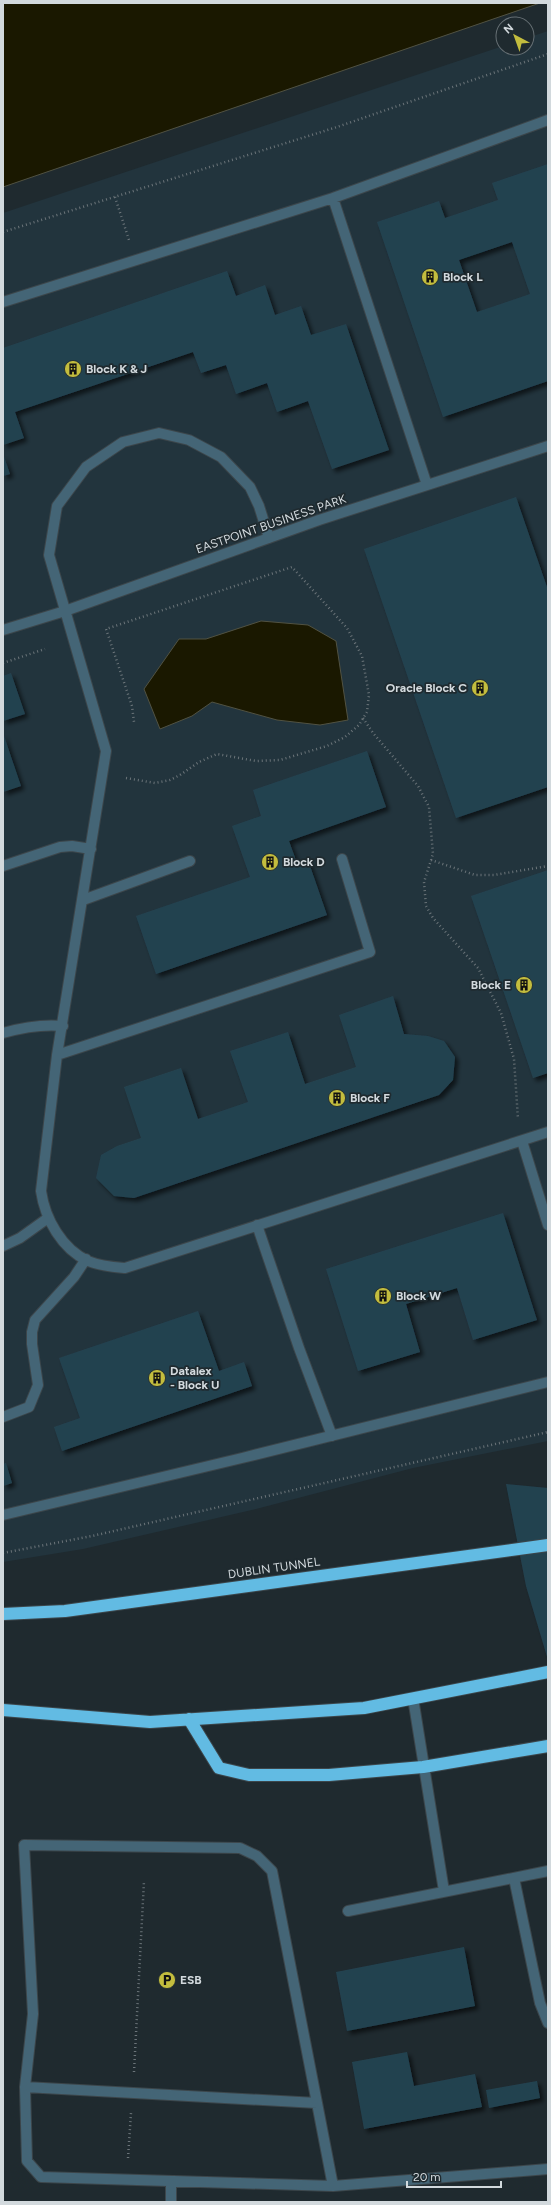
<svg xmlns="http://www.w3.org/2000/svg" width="551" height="2205" viewBox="0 0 551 2205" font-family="Figtree,sans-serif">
<defs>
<filter id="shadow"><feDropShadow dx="3.5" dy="3.5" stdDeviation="2" flood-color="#0009"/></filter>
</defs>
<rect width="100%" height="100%" fill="#1f2a2f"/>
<path fill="#22343d" d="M548 31V1441L413 1468 256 1509 83 1549 3 1562V213L503 46V48H527V38Z"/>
<path fill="#1a1800" stroke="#515242" d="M3 3H540L3 187Z
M261 621 308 625 336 641 348 720 320 725 277 720 212 702 192 716 160 729 144 689 179 639H206Z"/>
<path fill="#244250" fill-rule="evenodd" filter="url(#shadow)" d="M548 164V381L443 417 377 222 439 201 445 218 498 200 492 183ZM512 242 530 294 477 312 459 260Z
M227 271 236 296 265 285 275 315 301 306 311 335 346 324 389 450 332 469 308 401 277 412 267 383 236 394 226 365 201 373 193 352 15 412 24 438 3 445V348Z
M3 454 10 474 3 476Z
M516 497 548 590V787L456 818 364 549Z
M11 673 25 714 3 721V676Z
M3 733 21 786 3 792Z
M367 751 386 807 289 841 297 863 308 860 327 915 156 974 136 916 250 877 232 826 261 816 253 790Z
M548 870V1073L533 1078 471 896Z
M393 996 404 1034 428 1036 444 1041 455 1057 453 1080 439 1095 134 1198 114 1196 96 1178 101 1155 117 1146 141 1138 124 1087 181 1068 198 1119 248 1102 230 1051 288 1032 305 1084 356 1067 339 1015Z
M503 1213 537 1320 473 1340 457 1288 406 1304 420 1352 358 1371 326 1269Z
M198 1311 219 1371 244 1362 252 1386 62 1451 54 1427 80 1418 59 1358Z
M6 1463 12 1483 3 1486V1464Z
M506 1484 548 1488V1660L526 1586Z
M464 1947 475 2006 347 2031 336 1972Z
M407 2052 414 2086 475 2074 482 2107 364 2129 352 2062Z
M537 2081 540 2098 489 2108 486 2090Z"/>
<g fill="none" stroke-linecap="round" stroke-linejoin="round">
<g stroke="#3c464b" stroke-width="12">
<path id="minor" d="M333 198 427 485
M3 302 333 198 548 120
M269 538 259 506 250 487 221 457 189 440 159 433 123 442 86 467 57 506 49 555 106 751 57 1055 41 1191C45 1219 62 1249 88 1261 100 1266 113 1267 125 1268L548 1132
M3 630 65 611 319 520 548 446
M3 866 60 847 72 846 91 849
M83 900 190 861
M3 1033C24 1027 42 1024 63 1026
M57 1055 370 952 342 859
M522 1141 548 1225
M257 1225 299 1348 332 1436
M3 1246 20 1238 48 1218
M3 1417 29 1407 38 1385 32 1344V1332L35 1320 74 1277 86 1259
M3 1515 242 1458 548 1382
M413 1698 444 1891
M514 1878 540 2003 548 2023
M348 1911 548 1871
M25 2087 33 2014 24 1845 240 1848 257 1856 272 1871 317 2103
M333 2186 317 2103 25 2087 27 2161 41 2177 333 2186 548 2169
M171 2202V2181"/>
</g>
<g stroke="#3c464b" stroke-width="14">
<path id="highway" d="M3 1614 65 1611 548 1545
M3 1710 150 1722 364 1708 548 1672
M189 1719 219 1768 249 1775H329L423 1767 548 1746"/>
</g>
<path stroke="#6b7479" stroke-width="2.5" stroke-dasharray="1 3" stroke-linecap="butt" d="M115 197 129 240
M3 232 337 127 548 54
M3 663 45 649
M363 718 373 733 418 786 429 807 433 854 424 882 426 906 433 918 478 968 501 1013 514 1059 518 1119
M126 778 155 783 170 780 180 775 199 762 217 754 256 761 280 760 327 746 345 737 359 725 367 712 369 695 362 656 347 628 292 567 106 629 132 706 134 722
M431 860 475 875H494L548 866
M3 1553 92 1536 548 1432
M134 2072 144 1881
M128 2158 131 2113"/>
<use href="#minor" stroke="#446576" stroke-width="10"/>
<use href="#highway" stroke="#62bbe3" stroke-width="12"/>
</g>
<defs>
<g id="building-disc" transform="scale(0.9)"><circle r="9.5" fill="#c3bd3e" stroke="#1f2a2f"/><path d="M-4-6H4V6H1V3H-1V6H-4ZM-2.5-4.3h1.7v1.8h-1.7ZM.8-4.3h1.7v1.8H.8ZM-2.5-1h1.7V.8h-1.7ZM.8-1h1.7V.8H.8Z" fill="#111"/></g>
<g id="parking-disc" transform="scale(0.9)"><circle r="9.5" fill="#c3bd3e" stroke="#1f2a2f"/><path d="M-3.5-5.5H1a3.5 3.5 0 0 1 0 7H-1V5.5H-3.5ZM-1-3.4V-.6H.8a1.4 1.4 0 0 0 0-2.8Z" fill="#111"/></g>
</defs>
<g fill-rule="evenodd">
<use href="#building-disc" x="430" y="277"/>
<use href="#building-disc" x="73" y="369"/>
<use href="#building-disc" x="480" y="688"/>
<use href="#building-disc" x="270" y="862"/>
<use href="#building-disc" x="524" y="985"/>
<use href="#building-disc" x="337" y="1098"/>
<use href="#building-disc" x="383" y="1296"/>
<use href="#building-disc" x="157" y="1378"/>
<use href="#parking-disc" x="167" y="1980"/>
</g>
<g text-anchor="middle" stroke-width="3.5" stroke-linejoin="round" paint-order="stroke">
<g font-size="12" font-weight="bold" fill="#d2d9dd" stroke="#1f2a2f" text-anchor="start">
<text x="443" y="281">Block L</text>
<text x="86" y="373">Block K &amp; J</text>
<text x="467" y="692" text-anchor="end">Oracle Block C</text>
<text x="283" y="866">Block D</text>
<text x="511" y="989" text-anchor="end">Block E</text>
<text x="350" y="1102">Block F</text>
<text x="396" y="1300">Block W</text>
<text x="170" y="1375">Datalex<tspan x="170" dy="14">- Block U</tspan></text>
<text x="180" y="1984">ESB</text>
</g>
<g font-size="12" fill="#d2d9dd" stroke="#1f2a2f">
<text transform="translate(271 524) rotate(-19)" y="4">EASTPOINT BUSINESS PARK</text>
<text transform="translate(274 1568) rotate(-8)" y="4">DUBLIN TUNNEL</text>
</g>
</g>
<rect width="551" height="2205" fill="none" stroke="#d2d9dd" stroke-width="8"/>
<g transform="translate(515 36) rotate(319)"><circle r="19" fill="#1f2a2f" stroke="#677075"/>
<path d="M0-3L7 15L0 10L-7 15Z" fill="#c3bd3e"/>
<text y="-6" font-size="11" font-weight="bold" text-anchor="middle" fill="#d2d9dd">N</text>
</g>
<path d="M407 2181v6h94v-6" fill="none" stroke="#d2d9dd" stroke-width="2"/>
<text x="413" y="2181" font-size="12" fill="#d2d9dd" stroke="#1f2a2f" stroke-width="3" paint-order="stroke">20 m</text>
</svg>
